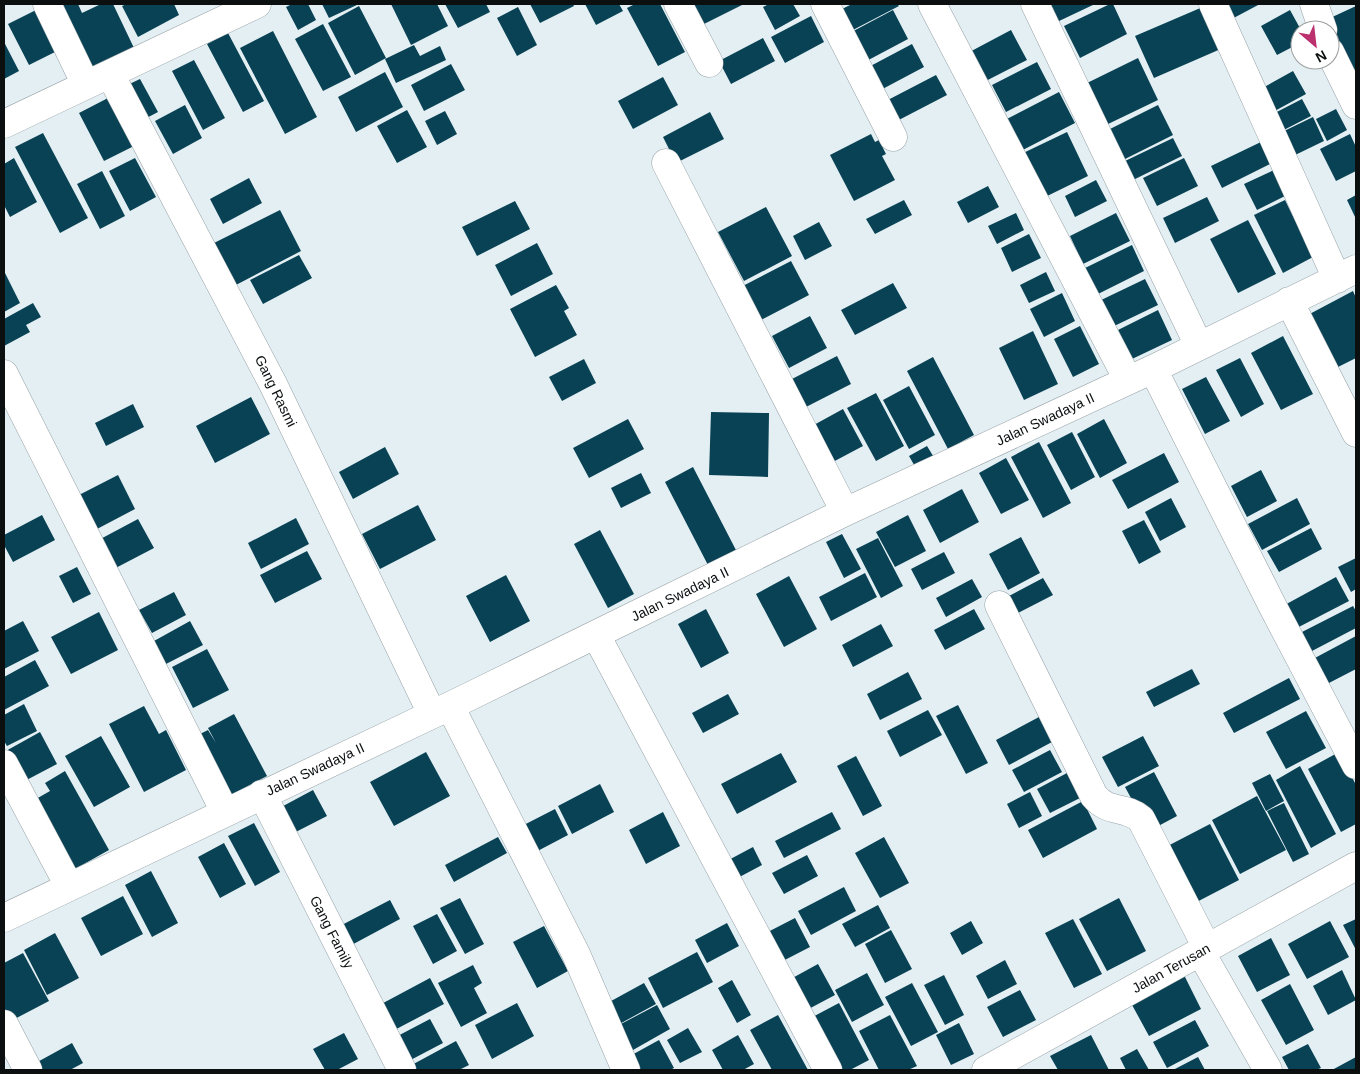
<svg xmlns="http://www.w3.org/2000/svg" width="1360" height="1074" viewBox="0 0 1360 1074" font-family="Helvetica,sans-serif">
<rect width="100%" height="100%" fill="#e3eff3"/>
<path fill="#084254" d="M53 4H78L82 13 101 4H113L134 48 85 72Z
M127 4H174L179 15 138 37 122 6Z
M292 4H308L316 20 298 30 286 7Z
M322 4H359L329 18Z
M391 4H437L448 26 411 45Z
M445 4H486L490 12 458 28Z
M530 4H573L574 6 540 23Z
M585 4H619L623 11 596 25Z
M635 4H660L685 52 658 66 627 8Z
M686 4H744L698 27Z
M769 4H793L800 16 775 30 763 7Z
M852 4H897L899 6 851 31 840 10Z
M1048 4H1095L1057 22Z
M1110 4H1113L1127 34 1080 58 1064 26Z
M1219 4H1260L1228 21Z
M359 6 386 58 355 75 328 23Z
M1205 6 1223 48 1154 78 1135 36Z
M1356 6V77L1328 19Z
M518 7 537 45 517 56 497 18Z
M36 10 57 51 29 65 8 24Z
M893 10 908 39 859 65 844 36Z
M1290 10 1301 30 1300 43 1277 55 1261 26Z
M811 16 824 42 785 63 771 37Z
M323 24 351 77 323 91 295 39Z
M1011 30 1027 60 978 85 962 56Z
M273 31 317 117 285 134 240 48Z
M228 33 264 101 243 112 207 44Z
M763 38 775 61 731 84 719 61Z
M4 42 19 71 4 79Z
M912 44 924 67 875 93 863 70Z
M414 45 420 56 440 46 446 60 396 83 385 59Z
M1138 58 1158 100 1106 125 1085 84Z
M194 60 225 118 203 130 172 71Z
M1037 62 1051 89 1006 112 992 85Z
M451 64 465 90 424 111 411 85Z
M1293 71 1306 94 1271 113 1259 90Z
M385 72 403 107 356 132 338 97Z
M936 75 947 95 895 122 884 102Z
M663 77 678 105 633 129 618 101Z
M140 79 158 112 139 122 121 88Z
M1059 92 1075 123 1017 153 1001 122Z
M108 98 134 146 104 161 79 113Z
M1302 99 1311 116 1276 134 1267 117Z
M185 105 202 138 173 154 155 121Z
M1158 105 1173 135 1119 162 1104 132Z
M1336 109 1347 130 1327 141 1316 119Z
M407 110 427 147 397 163 377 126Z
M445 111 457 134 437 145 425 121Z
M710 112 724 139 676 163 663 137Z
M1313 117 1324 141 1291 157 1280 133Z
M1067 132 1088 176 1039 200 1017 156Z
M43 133 88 218 60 233 15 147Z
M871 134 875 142 879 140 886 154 882 156 895 180 854 201 830 155Z
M1350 134 1356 147V171L1336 181 1320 149Z
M1173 138 1182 156 1131 181 1123 162Z
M1263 141 1274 162 1222 188 1211 166Z
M14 158 37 202 10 217 4 205V164Z
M135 158 156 197 130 211 109 171Z
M1184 158 1198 186 1157 206 1143 178Z
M1276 169 1289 194 1257 210 1244 184Z
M102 171 125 216 100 229 77 184Z
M249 178 262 203 223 224 210 199Z
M1096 180 1107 201 1075 217 1065 196Z
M988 186 999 207 968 223 957 202Z
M1356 195V219L1347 200Z
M1207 197 1219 221 1175 243 1163 218Z
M904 200 912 215 875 234 866 219Z
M1285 200 1313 257 1283 273 1254 215Z
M515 201 530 229 477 256 462 227Z
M766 207 792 256 744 281 718 232Z
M280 210 301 251 234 286 212 244Z
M1016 213 1024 230 997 244 988 226Z
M1116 213 1130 241 1083 264 1070 236Z
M1248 220 1276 274 1238 293 1210 239Z
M819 222 832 246 805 260 793 236Z
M1029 234 1041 258 1012 272 1001 248Z
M537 243 553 274 511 296 495 265Z
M1132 245 1144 271 1096 295 1083 269Z
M299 255 312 278 263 304 250 280Z
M791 261 809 295 757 322 739 288Z
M4 271 20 303 4 312Z
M1046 272 1055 291 1029 303 1020 285Z
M1145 279 1158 305 1110 328 1097 302Z
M893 283 907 308 855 335 841 310Z
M556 285 569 308 564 311 577 335 535 357 510 309Z
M1353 291 1356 298V358L1332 370 1304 317Z
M1062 293 1075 321 1044 337 1030 309Z
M33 303 41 317 26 325 30 332 4 346V319Z
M1158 310 1172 340 1132 359 1118 330Z
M810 316 827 348 789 368 772 336Z
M1080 326 1099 364 1073 377 1054 339Z
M1033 331 1058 384 1024 400 999 348Z
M1283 336 1313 394 1281 410 1251 353Z
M837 356 851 384 804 408 790 380Z
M933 357 974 435 948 449 907 371Z
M1240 358 1264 404 1241 417 1216 370Z
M584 359 596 383 562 401 549 377Z
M1206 377 1230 421 1205 434 1182 389Z
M909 386 935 435 909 449 883 400Z
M876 393 904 446 876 461 847 408Z
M251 397 270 434 215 463 196 426Z
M133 404 144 427 106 446 95 423Z
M843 409 863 446 831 463 812 426Z
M711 412 769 413 768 477 709 475Z
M628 419 644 449 589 478 573 448Z
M1104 419 1127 463 1100 478 1077 434Z
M1072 432 1095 477 1071 490 1047 445Z
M1039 442 1071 503 1043 518 1011 457Z
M927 446 935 459 917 470 909 456Z
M385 447 399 474 353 499 339 472Z
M1164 453 1179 482 1128 509 1112 480Z
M1006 458 1029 500 1001 514 979 473Z
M693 467 737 552 709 567 665 482Z
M1261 470 1277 501 1247 517 1231 486Z
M641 473 651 493 621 508 611 488Z
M118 475 135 509 97 529 79 495Z
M962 489 979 522 940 543 923 510Z
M1171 498 1186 527 1160 541 1145 512Z
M1297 498 1310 524 1262 550 1248 524Z
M418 505 436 540 380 569 362 534Z
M42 515 55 540 13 562 4 545V535Z
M908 515 926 551 895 567 876 532Z
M296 518 309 544 261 569 248 543Z
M138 519 154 548 108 572 93 543Z
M1144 520 1161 552 1139 564 1122 531Z
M1311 528 1322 549 1279 572 1267 551Z
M600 530 634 594 608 608 574 544Z
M842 534 861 569 844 578 826 542Z
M1021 537 1040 573 1008 590 989 554Z
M878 538 903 586 881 598 856 549Z
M307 551 322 579 275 603 260 575Z
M944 552 955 573 922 590 911 569Z
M1356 558V589L1351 592 1338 567Z
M77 567 91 594 73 603 59 576Z
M865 573 877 597 831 621 819 597Z
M506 575 530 621 490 642 466 596Z
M789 576 817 629 784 647 756 594Z
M1336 577 1349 601 1293 630 1281 607Z
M1043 578 1053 595 1018 613 1009 596Z
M972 579 982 597 946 617 936 598Z
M174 592 186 615 152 633 139 610Z
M1353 606 1356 611V628L1312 651 1302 632Z
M706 609 729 653 701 668 678 624Z
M974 609 985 629 945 650 934 630Z
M99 612 118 650 71 674 51 637Z
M23 621 39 651 4 669V631Z
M190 621 203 645 166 664 154 641Z
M881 624 893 646 853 667 842 645Z
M1356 636V669L1327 684 1313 659Z
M207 649 229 690 193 708 172 667Z
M35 660 49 686 4 710V677Z
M1192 669 1200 684 1154 707 1146 692Z
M908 672 922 699 880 720 867 694Z
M1289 678 1300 699 1234 733 1223 713Z
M728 694 739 714 703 733 692 713Z
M24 704 37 731 7 746 4 741V715Z
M958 705 988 763 966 774 936 716Z
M144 706 159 734 166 730 186 770 144 792 109 724Z
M928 710 942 735 900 757 887 731Z
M1306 711 1326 748 1286 769 1266 732Z
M234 714 267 776 221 800 190 739 208 730 216 743 208 728Z
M1039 717 1052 742 1009 765 996 740Z
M40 732 57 764 19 784 4 752Z
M101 736 130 787 94 807 65 756Z
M1143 736 1159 766 1118 787 1102 757Z
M1050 750 1062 772 1024 792 1012 770Z
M426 752 450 796 394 826 370 782Z
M1339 752 1356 785V824L1341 832 1308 769Z
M781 753 797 782 737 814 721 784Z
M856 756 882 806 863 816 837 766Z
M1300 766 1336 834 1311 848 1276 780Z
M65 771 109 850 75 869 36 799 50 791 45 783Z
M1154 772 1177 816 1149 831 1125 787Z
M1067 773 1080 798 1050 813 1037 789Z
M1270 774 1284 801 1266 811 1252 783Z
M600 784 614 812 572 834 558 806Z
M313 790 327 816 286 837 272 812Z
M1030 792 1042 816 1019 828 1007 804Z
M1257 796 1286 850 1240 874 1212 820Z
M1083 801 1097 829 1043 858 1028 830Z
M1284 803 1309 854 1293 862 1267 811Z
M555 809 568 835 530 855 516 829Z
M663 812 680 846 646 864 629 830Z
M832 812 841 829 784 858 775 841Z
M254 823 280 872 255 886 228 836Z
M1210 824 1239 880 1189 906 1160 850Z
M498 837 507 853 454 882 445 865Z
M884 837 909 883 880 898 855 853Z
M224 843 246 884 220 898 198 857Z
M753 847 762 865 732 881 723 863Z
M807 855 818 876 784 894 772 873Z
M151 871 178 923 152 937 125 885Z
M844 887 856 911 811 935 798 911Z
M123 896 143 934 101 956 81 918Z
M460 898 484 944 465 954 440 908Z
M1119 898 1146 951 1107 971 1079 919Z
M390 900 400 919 346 948 336 928Z
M878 905 890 928 855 947 842 924Z
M437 914 457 951 433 964 413 926Z
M795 918 810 947 777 964 762 935Z
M1073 919 1102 974 1074 988 1045 933Z
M1356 919V950L1343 925Z
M971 921 983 943 962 955 950 933Z
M1330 921 1349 957 1307 979 1288 944Z
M727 923 739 946 707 963 695 940Z
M544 926 568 971 537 988 513 942Z
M891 930 912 969 885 983 865 944Z
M55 933 79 978 47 995 24 950Z
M1271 938 1290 975 1257 992 1238 956Z
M697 952 713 982 663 1008 648 978Z
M23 953 49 1001 7 1023 4 1016V963Z
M1005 960 1017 984 988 999 976 976Z
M818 964 835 995 803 1012 787 981Z
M473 965 482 983 474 988 487 1013 461 1027 438 983Z
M1342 970 1356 1000 1328 1015 1313 986Z
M867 973 884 1005 852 1022 835 990Z
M944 975 964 1015 945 1025 924 985Z
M1184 975 1201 1009 1149 1036 1131 1003Z
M430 978 444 1004 385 1035 372 1009Z
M732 980 751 1015 737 1023 718 988Z
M644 983 656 1004 614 1027 602 1006Z
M912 983 938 1032 911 1046 885 997Z
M1290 984 1314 1030 1286 1045 1261 1000Z
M1020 990 1036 1020 1003 1037 987 1007Z
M517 1003 534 1036 492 1059 475 1025Z
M839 1003 869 1060 850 1070H832L805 1021Z
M657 1005 670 1029 633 1050 619 1025Z
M778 1015 808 1070H772L750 1030Z
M890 1015 917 1066 908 1070H879L859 1031Z
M430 1019 443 1043 403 1064 390 1040Z
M1195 1020 1209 1046 1167 1068 1153 1042Z
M959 1023 974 1054 951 1065 936 1035Z
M688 1028 702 1052 680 1063 667 1040Z
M344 1033 358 1059 337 1070H325L313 1049Z
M738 1035 754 1064 743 1070H723L712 1050Z
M1091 1035 1109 1070H1058L1050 1056Z
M659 1040 674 1068 670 1070H638L630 1056Z
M456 1041 469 1065 459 1070H410L408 1067Z
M72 1043 83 1063 70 1070H35L32 1065Z
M1308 1044 1321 1068 1316 1070H1289L1282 1057Z
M1137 1049 1149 1070H1126L1120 1058Z
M1198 1057 1205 1070H1173Z
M1356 1057V1070H1332Z"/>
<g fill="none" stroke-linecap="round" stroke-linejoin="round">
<g stroke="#97a1a6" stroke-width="29">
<path id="minor" d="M47 4 86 85
M678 4 709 63
M825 4 893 137
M932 4 1128 380
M1035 4 1199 346
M1213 4 1337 279
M1314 4 1323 30
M1330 52 1356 105
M110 74 273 384 432 714
M4 124 257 4
M666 163 845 512
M1289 301 1356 433
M1153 369 1273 607 1356 765
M4 374 225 812
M999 605 1094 796C1109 814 1124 805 1141 819L1207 948
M596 635 828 1070
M450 706 576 954 626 1070
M4 764 69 886
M262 794 402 1070
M4 918 450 706 845 512 1153 369 1356 269
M1200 951 1268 1070
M4 1024 28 1070
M986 1070 1356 866"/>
</g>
<use href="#minor" stroke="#fff" stroke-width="28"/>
</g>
<g text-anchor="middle" stroke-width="5" stroke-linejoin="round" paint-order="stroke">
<g font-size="14" fill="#0b0f10" stroke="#fff">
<text transform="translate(276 391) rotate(64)" y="5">Gang Rasmi</text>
<text transform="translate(1045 419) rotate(-25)" y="5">Jalan Swadaya II</text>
<text transform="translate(680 594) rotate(-26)" y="5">Jalan Swadaya II</text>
<text transform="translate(315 769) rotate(-25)" y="5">Jalan Swadaya II</text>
<text transform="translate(332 932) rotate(63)" y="5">Gang Family</text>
<text transform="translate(1171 968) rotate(-29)" y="5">Jalan Terusan</text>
</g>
</g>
<rect width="1360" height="1074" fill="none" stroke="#0b0f10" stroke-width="10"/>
<g transform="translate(1315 45) rotate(152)"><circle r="24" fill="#ffffff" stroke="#9d9f9f"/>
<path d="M0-4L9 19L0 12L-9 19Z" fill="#ba316e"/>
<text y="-8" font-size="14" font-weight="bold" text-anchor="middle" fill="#0b0f10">N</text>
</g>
</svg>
